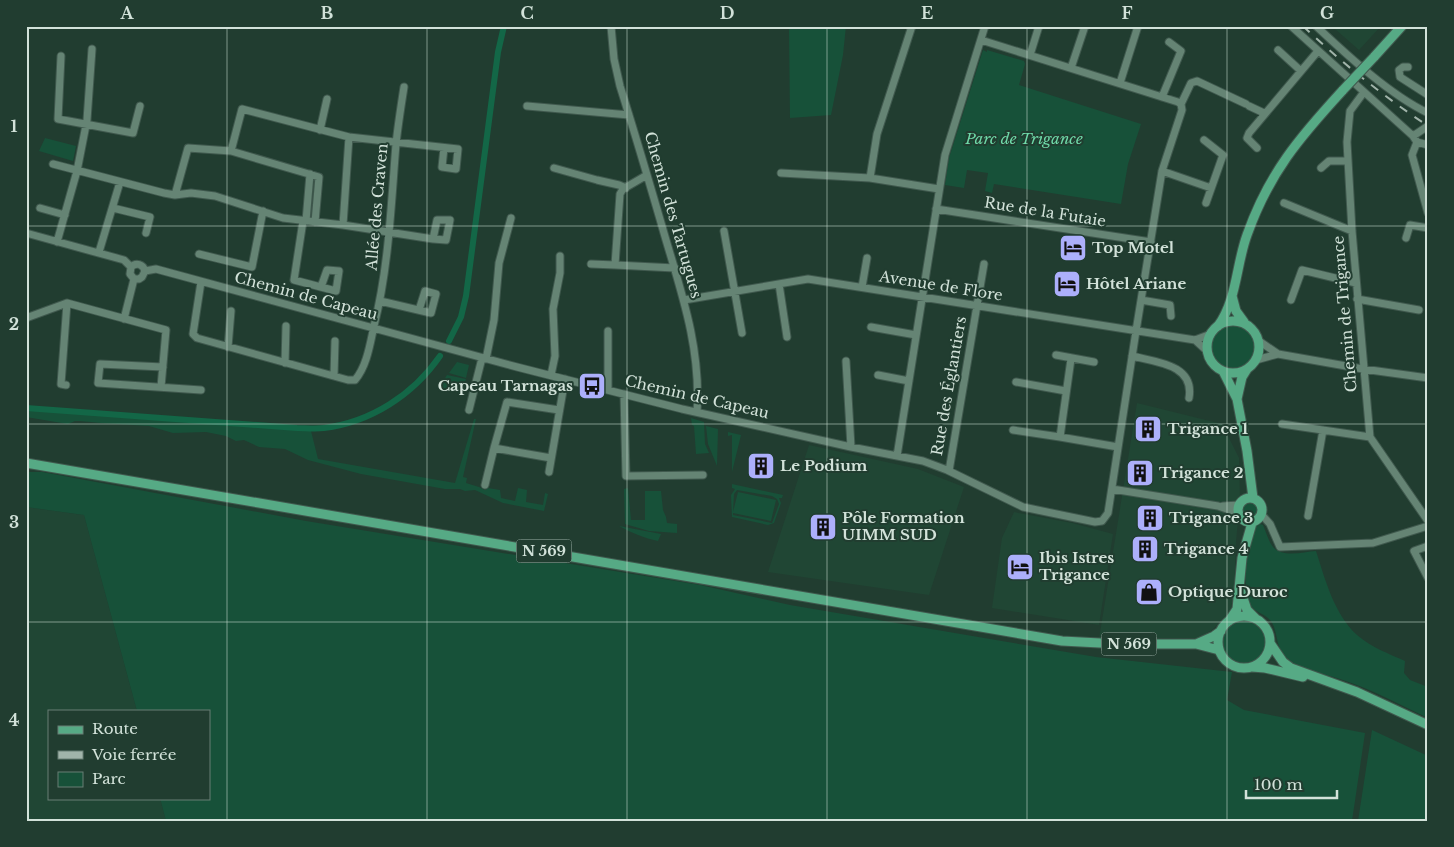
<svg xmlns="http://www.w3.org/2000/svg" width="1454" height="847" viewBox="0 0 1454 847" font-family="'Libre Baskerville',serif">
<rect width="100%" height="100%" fill="#213d30"/>
<path fill="#204634" d="M1336 26H1381L1359 50 1335 29Z
M1137 403 1222 424 1239 458 1240 499 1236 542 1234 595 1230 612 1212 630 1199 638 1099 639Z
M809 445 918 469 964 487 929 595 768 572Z
M26 507 84 515 137 711H49V798H160L166 821H26Z
M1014 512 1072 523 1113 534 1099 625 992 608 1002 538Z"/>
<path fill="#175139" fill-rule="evenodd" d="M783 26H846L843 55 831 115 790 118 789 28Z
M983 50 987 52V50L1024 61 1025 64 1019 85 1141 124 1128 164 1121 204 994 184 992 193 985 191 988 173 967 170 964 188 945 185 949 158Z
M45 138 76 146 73 161 39 151Z
M1211 346a22 22 0 1 1 44 0a22 22 0 1 1-44 0Z
M457 362 469 365 466 378 449 373Z
M447 375 466 379 464 386 443 381Z
M441 382 463 388 462 394 437 387Z
M26 410 311 431 318 459 455 483 474 419H476L463 477 467 478 466 483 479 487 485 490 488 488 500 490 501 498 515 501 518 488 527 490 526 502 543 505 545 493 548 494 544 511 503 503 475 490 465 491 460 489H445L361 474 308 460 285 449 259 447 244 440 236 441 226 436 206 432 173 433 149 426 101 423 80 421H75L68 424 26 417Z
M691 418 704 422 705 444 709 453 696 454 694 426 692 425Z
M706 426 718 429 717 466 708 444Z
M728 432 741 435 732 472V435L728 436Z
M26 472H42L306 521 700 585 790 605 1096 657 1232 672 1227 700 1244 710 1365 733 1352 821H166L160 798H209V711H137L84 515 26 507Z
M732 484 783 495 782 498H779L781 503 774 523 768 525 732 517 731 495 735 489 732 488ZM737 490 772 496 777 499 779 504 772 523 733 515V513L771 521 776 500 738 492 733 512 734 494Z
M628 488 631 520H645V491H661L663 510 666 517 667 523 677 524V533L649 531 625 524 624 489Z
M1243 510a7 7 0 1 1 14 0a7 7 0 1 1-14 0Z
M1260 524 1263 525C1266 532 1269 542 1273 547 1283 558 1303 552 1316 551 1325 579 1334 614 1357 635 1371 647 1389 654 1405 661L1404 673 1410 680 1428 687V718C1399 704 1371 689 1340 679 1323 673 1301 671 1287 658 1273 646 1280 629 1268 618 1262 613 1255 612 1250 605 1241 588 1248 543 1255 526Z
M619 526 661 534 658 541C644 538 632 533 619 526Z
M1223 642a21 21 0 1 1 42 0a21 21 0 1 1-42 0Z
M1372 730 1428 756V821H1358Z"/>
<g fill="none" stroke-linecap="round" stroke-linejoin="round">
<path stroke="#136747" stroke-width="6" d="M449 341 461 317 466 296 498 52 504 26
M26 408 297 428C305 428 315 429 324 428 371 422 413 395 440 356"/>
<g stroke="#40594e" stroke-width="9">
<path id="minor" d="M611 26 614 59 620 86C636 137 651 188 666 240 683 297 701 351 697 412
M1291 26 1413 136 1417 142 1412 155 1428 213
M1316 26C1347 55 1390 95 1428 113
M981 40 1178 102 1181 104
M1278 50 1301 71
M1030 55 1039 26
M61 56 58 119 133 133 140 106
M1408 67H1403L1399 70 1400 77 1428 95
M1071 68 1085 26
M1120 83 1138 26
M1364 92 1350 111 1347 142 1352 231 1370 437 1428 521
M1162 97 1181 51 1169 42
M1181 104 1191 83 1197 81 1246 104
M527 106 629 115
M1249 106 1264 113
M320 130 327 99
M1413 136 1428 126
M1204 140 1223 155 1206 203
M1417 142 1428 145
M1257 148 1247 138 1249 133 1318 51
M231 151 242 109 349 137 458 149 456 169 442 167 444 148
M53 164 164 193 175 195 191 193 215 196 283 218 343 225 433 239 446 240 450 220H437L433 239
M554 168 597 180 619 185 626 188
M1321 168 1329 161H1348
M1162 171 1211 188
M781 173 870 178 939 189
M647 175 623 189 620 194 615 265 675 268
M870 178 877 134 912 26
M175 195 188 148 231 151 319 177 315 222
M1284 203 1352 231
M40 208 65 215
M113 208 150 217 146 233
M936 209 1151 242
M303 221 294 280 336 291 339 271 327 270 321 287
M306 221 310 174
M343 225 349 137
M724 231 742 333
M26 233 124 260 131 267
M1406 238 1410 225 1428 228
M57 242 77 171 87 120 92 49
M99 252 120 182
M199 254 252 267 263 211
M591 264 615 265
M131 267 130 274 134 279H139L142 277 145 271
M131 267C136 262 143 264 145 271
M145 271 156 269 517 367 682 409 851 447 923 461 947 470 1023 507 1095 522 1102 521 1108 513 1136 331 1162 171 1182 110 1181 104
M201 282 193 334 197 338 348 380H355C367 366 370 344 374 326 389 266 391 205 396 144 398 125 401 106 404 87
M779 284 787 337
M862 287 867 258
M1357 299 1419 310
M684 300 808 279 1195 340 1211 334
M1141 300 1170 305 1171 316
M1291 300 1302 270 1356 283
M380 301 431 313 436 294 425 291 419 310
M26 318 67 303 166 330 161 387
M124 319 134 279
M871 327 916 335
M1195 340 1207 351
M228 347 231 311
M1278 354 1363 369 1428 378
M1056 355 1094 362
M1132 356C1155 362 1195 364 1189 398
M486 359 494 320 499 263 511 218
M1071 359 1060 437 1118 447
M1256 360 1278 354 1259 341
M846 361 851 447
M285 363 286 326
M163 367 100 364 98 383 201 390
M551 375 555 356 553 309 560 273V256
M878 375 909 381
M334 376 335 341
M1016 382 1066 391
M66 385 61 384 67 303
M608 390V331
M624 394 626 476 703 475
M469 410 482 358
M1282 424 1370 437
M1013 430 1060 437
M897 456 945 155 985 26
M551 458 494 448 507 402 559 410
M949 471 984 264
M549 472 565 379
M485 485 494 448
M1112 489 1218 506 1238 513
M1223 506 1239 505
M1262 515 1270 524 1280 547 1373 543 1428 526
M1308 516 1323 430
M1428 546 1414 551 1428 578"/>
</g>
<g stroke="#40594e" stroke-width="11">
<path id="major" d="M1374 57 1402 26
M1232 296 1236 311 1244 322
M1207 347a26 26 0 1 1 52 0a26 26 0 1 1-52 0Z
M1218 326C1237 300 1236 265 1247 235 1269 173 1299 138 1343 90
M1223 371 1237 399 1247 451 1253 498
M1237 399 1242 377 1247 369
M26 463 1062 641 1119 644H1196L1219 650
M1238 510a12 12 0 1 1 24 0a12 12 0 1 1-24 0Z
M1241 592 1247 610 1256 619
M1218 642a26 26 0 1 1 52 0a26 26 0 1 1-52 0Z
M1229 621 1237 609 1242 558 1252 523
M1270 643 1283 662 1291 668 1357 692 1428 725
M1196 644 1214 636 1221 631
M1252 667 1265 668 1303 677"/>
</g>
<use href="#minor" stroke="#658474" stroke-width="7"/>
<use href="#major" stroke="#56aa85" stroke-width="9"/>
<path stroke="#a1b4aa" stroke-width="2" stroke-dasharray="9 9" stroke-linecap="butt" d="M1303 26C1342 63 1383 96 1428 126"/>
<g stroke="#40594e" stroke-width="11" stroke-linecap="butt">
<path id="major-bridge" d="M1343 90 1374 57"/>
</g>
<use href="#major-bridge" stroke="#56aa85" stroke-width="9"/>
</g>
<path fill="none" stroke="#d2e2d9" stroke-width="1" stroke-opacity="0.55" d="M227 26V821M427 26V821M627 26V821M827 26V821M1027 26V821M1227 26V821M26 226H1428M26 424H1428M26 622H1428"/>
<defs>
<g id="hotel-square" transform="scale(1.4375)"><rect x="-9" y="-9" width="18" height="18" rx="4" fill="#acaffb" stroke="#213d30"/><path d="M-6-4.5h1.5V1H6V5H4.5V3h-9V5H-6ZM-4 0a1.8 1.8 0 1 1 3.6 0ZM.5 0V-2.5h3Q6-2.5 6 0Z" fill="#111"/></g>
<g id="bus-square" transform="scale(1.4375)"><rect x="-9" y="-9" width="18" height="18" rx="4" fill="#acaffb" stroke="#213d30"/><path d="M-5-6H5V4H4V6H2V4H-2V6H-4V4H-5ZM-3.5-4V0h7V-4ZM-3.5 1.2v1.5H-2V1.2ZM2 1.2v1.5H3.5V1.2Z" fill="#111"/></g>
<g id="building-square" transform="scale(1.4375)"><rect x="-9" y="-9" width="18" height="18" rx="4" fill="#acaffb" stroke="#213d30"/><path d="M-4-6H4V6H1V3H-1V6H-4ZM-2.5-4.3h1.7v1.8h-1.7ZM.8-4.3h1.7v1.8H.8ZM-2.5-1h1.7V.8h-1.7ZM.8-1h1.7V.8H.8Z" fill="#111"/></g>
<g id="shop-square" transform="scale(1.4375)"><rect x="-9" y="-9" width="18" height="18" rx="4" fill="#acaffb" stroke="#213d30"/><path d="M-5-2.5h2.3a2.7 3.5 0 0 1 5.4 0H5L5.5 6h-11ZM-1.5-2.5h3a1.5 2.3 0 0 0-3 0Z" fill="#111"/></g>
</defs>
<g fill-rule="evenodd">
<use href="#hotel-square" x="1073" y="248"/>
<use href="#hotel-square" x="1067" y="284"/>
<use href="#bus-square" x="592" y="386"/>
<use href="#building-square" x="1148" y="429"/>
<use href="#building-square" x="761" y="466"/>
<use href="#building-square" x="1140" y="473"/>
<use href="#building-square" x="1150" y="518"/>
<use href="#building-square" x="823" y="527"/>
<use href="#building-square" x="1145" y="549"/>
<use href="#hotel-square" x="1020" y="567"/>
<use href="#shop-square" x="1149" y="592"/>
</g>
<g text-anchor="middle" stroke-width="4" stroke-linejoin="round" paint-order="stroke">
<g fill="#213d30" stroke="#9db0a6" stroke-width="1">
<rect x="516.5" y="539.5" width="55" height="23" rx="4"/>
<rect x="1101.5" y="632.5" width="55" height="23" rx="4"/>
</g>
<g font-size="14" font-weight="bold" fill="#d2e2d9">
<text x="544" y="556">N 569</text>
<text x="1129" y="649">N 569</text>
</g>
<g font-size="15" font-style="italic" fill="#6fdaa9" stroke="#213d30">
<text x="1024" y="144">Parc de Trigance</text>
</g>
<g font-size="15" fill="#d2e2d9" stroke="#213d30">
<text transform="translate(377 207) rotate(-85)" y="5">Allée des Craven</text>
<text transform="translate(1045 212) rotate(9)" y="5">Rue de la Futaie</text>
<text transform="translate(673 215) rotate(74)" y="5">Chemin des Tartugues</text>
<text transform="translate(941 286) rotate(9)" y="5">Avenue de Flore</text>
<text transform="translate(306 296) rotate(15)" y="5">Chemin de Capeau</text>
<text transform="translate(1345 314) rotate(-95)" y="5">Chemin de Trigance</text>
<text transform="translate(949 386) rotate(-80)" y="5">Rue des Églantiers</text>
<text transform="translate(697 397) rotate(13)" y="5">Chemin de Capeau</text>
</g>
<g font-size="15" font-weight="bold" fill="#d2e2d9" stroke="#213d30" text-anchor="start">
<text x="1092" y="253">Top Motel</text>
<text x="1086" y="289">Hôtel Ariane</text>
<text x="573" y="391" text-anchor="end">Capeau Tarnagas</text>
<text x="1167" y="434">Trigance 1</text>
<text x="780" y="471">Le Podium</text>
<text x="1159" y="478">Trigance 2</text>
<text x="842" y="523">Pôle Formation<tspan x="842" dy="17">UIMM SUD</tspan></text>
<text x="1169" y="523">Trigance 3</text>
<text x="1164" y="554">Trigance 4</text>
<text x="1039" y="563">Ibis Istres<tspan x="1039" dy="17">Trigance</tspan></text>
<text x="1168" y="597">Optique Duroc</text>
</g>
</g>
<rect width="1454" height="847" fill="none" stroke="#213d30" stroke-width="55"/>
<rect x="48" y="710" width="162" height="90" fill="#213d30" stroke="#687f74"/>
<rect x="58" y="726" width="25" height="8" fill="#56aa85" stroke="#687f74"/>
<text x="92" y="734" font-size="15" fill="#d2e2d9">Route</text>
<rect x="58" y="751" width="25" height="8" fill="#a1b4aa" stroke="#687f74"/>
<text x="92" y="760" font-size="15" fill="#d2e2d9">Voie ferrée</text>
<rect x="58" y="772" width="25" height="15" fill="#175139" stroke="#687f74"/>
<text x="92" y="784" font-size="15" fill="#d2e2d9">Parc</text>
<path d="M1246 790v8h91v-8" fill="none" stroke="#d2e2d9" stroke-width="2.5"/>
<text x="1254" y="790" font-size="15" fill="#d2e2d9" stroke="#213d30" stroke-width="4" paint-order="stroke">100 m</text>
<rect x="28" y="28" width="1398" height="792" fill="none" stroke="#d2e2d9" stroke-width="2"/>
<g font-size="16" text-anchor="middle" font-weight="bold" fill="#d2e2d9">
<text x="127" y="19">A</text>
<text x="327" y="19">B</text>
<text x="527" y="19">C</text>
<text x="727" y="19">D</text>
<text x="927" y="19">E</text>
<text x="1127" y="19">F</text>
<text x="1327" y="19">G</text>
<text x="14" y="132">1</text>
<text x="14" y="330">2</text>
<text x="14" y="528">3</text>
<text x="14" y="726">4</text>
</g>
</svg>
